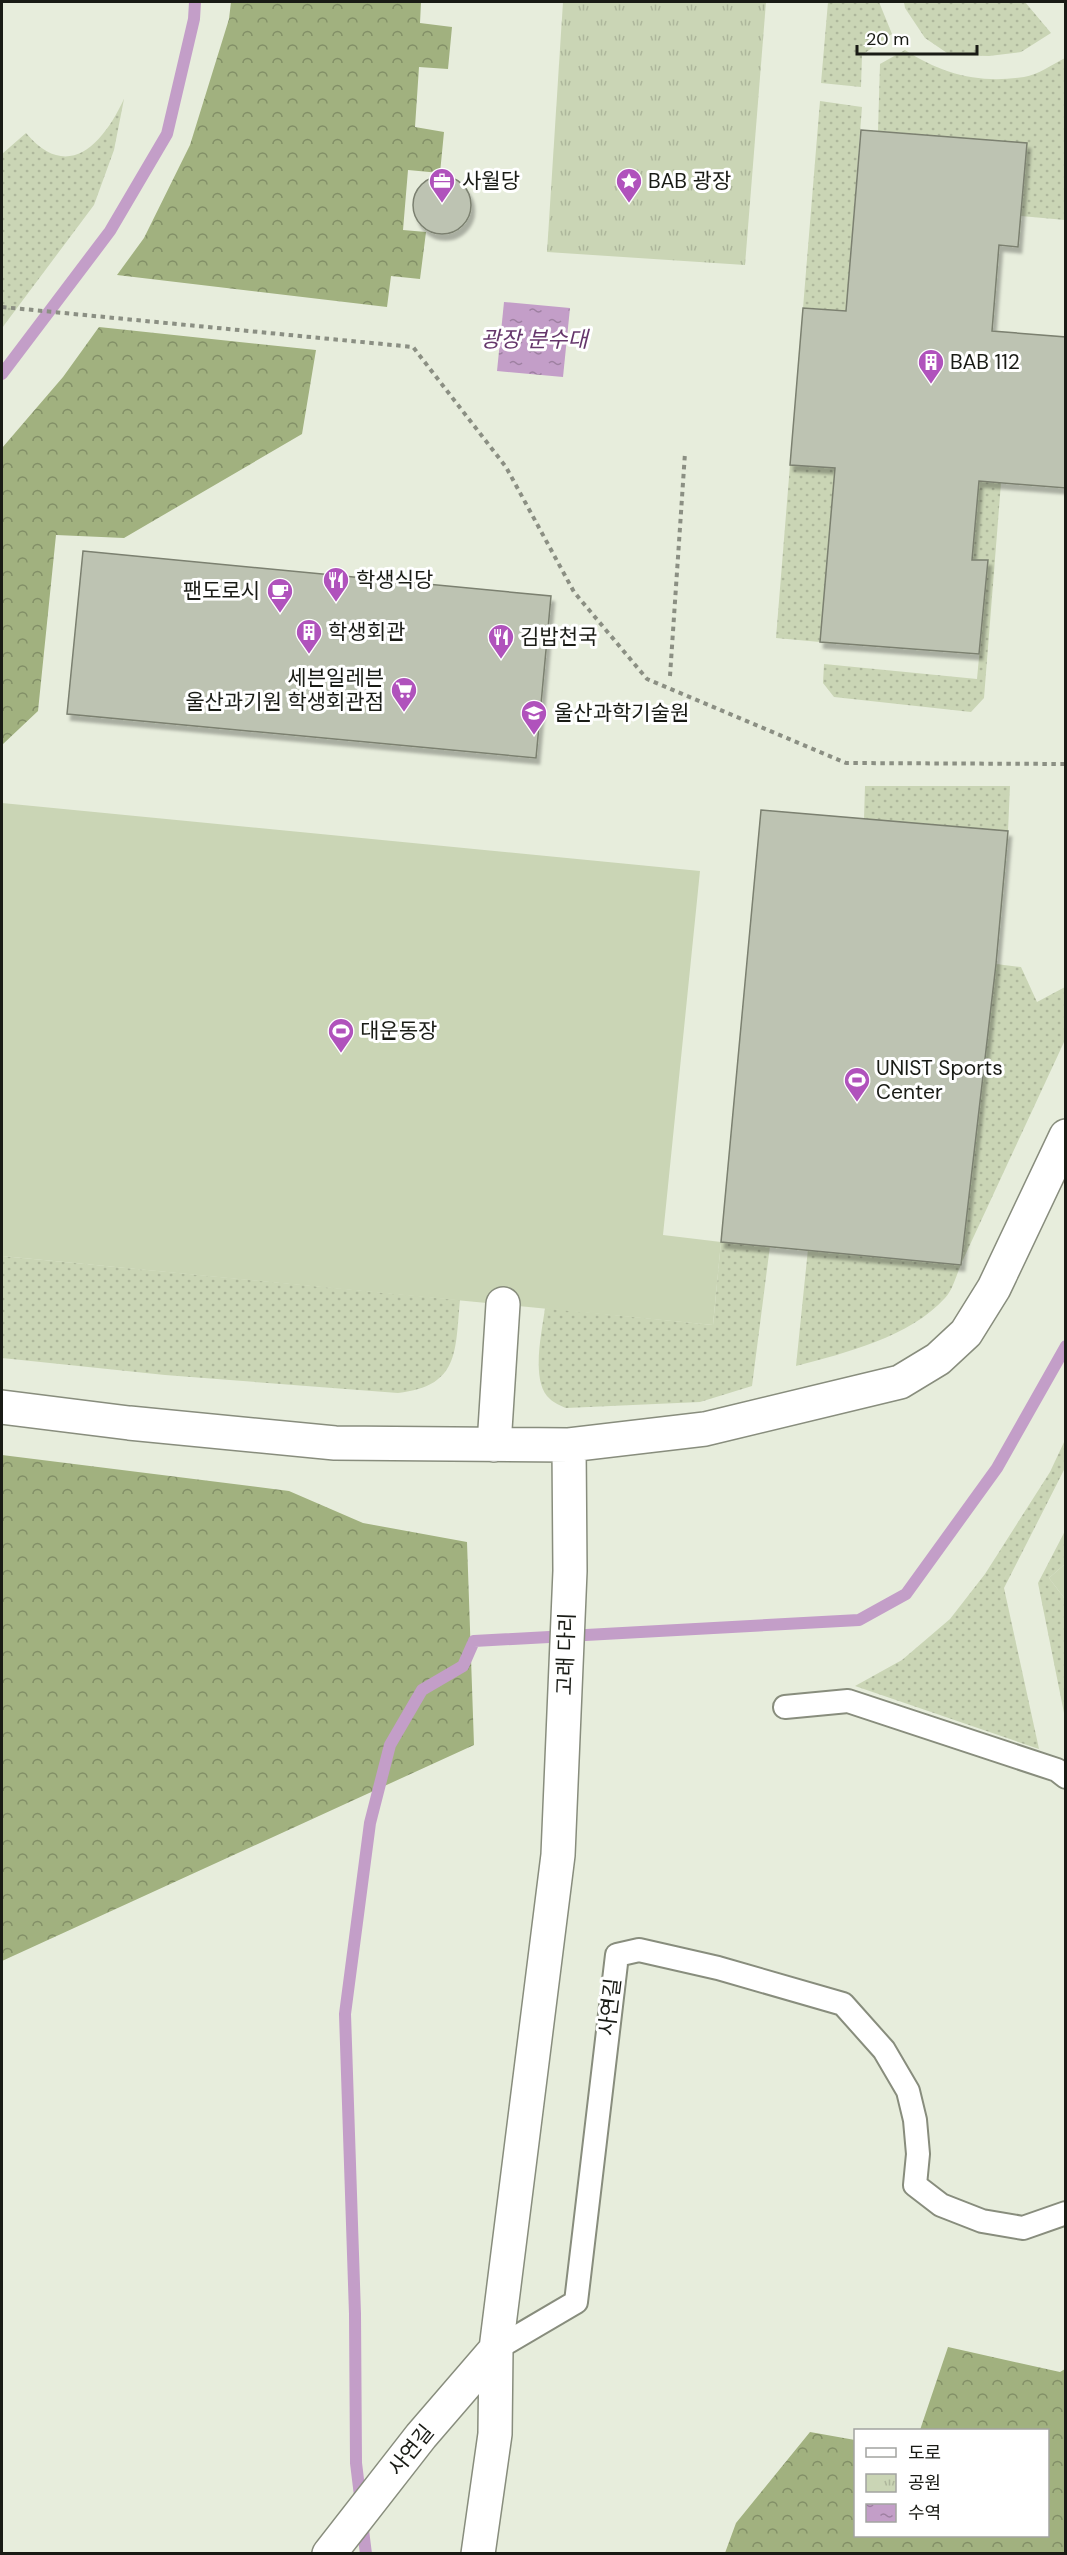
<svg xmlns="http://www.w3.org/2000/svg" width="1067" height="2555" viewBox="0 0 1067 2555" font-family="'DM Sans','Noto Sans KR',sans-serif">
<defs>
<pattern id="grass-dots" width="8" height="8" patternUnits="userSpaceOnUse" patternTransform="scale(1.5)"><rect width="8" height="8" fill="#cad5b5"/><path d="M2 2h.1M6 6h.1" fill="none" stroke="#adb69b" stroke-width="1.8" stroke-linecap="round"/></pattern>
<pattern id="forest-crowns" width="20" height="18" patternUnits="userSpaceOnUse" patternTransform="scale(1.5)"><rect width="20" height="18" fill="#a1b17f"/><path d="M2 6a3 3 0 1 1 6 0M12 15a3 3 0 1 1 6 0" fill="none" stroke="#828f67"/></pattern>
<pattern id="park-tufts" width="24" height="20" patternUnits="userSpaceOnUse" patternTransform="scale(1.5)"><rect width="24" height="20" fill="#cad5b5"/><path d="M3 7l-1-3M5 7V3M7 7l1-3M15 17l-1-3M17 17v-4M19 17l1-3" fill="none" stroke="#adb69b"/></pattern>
<pattern id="water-ripples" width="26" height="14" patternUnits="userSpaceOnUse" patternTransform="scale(1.5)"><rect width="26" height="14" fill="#c39ec8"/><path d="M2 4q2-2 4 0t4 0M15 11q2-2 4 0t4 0" fill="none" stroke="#9e80a1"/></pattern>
<filter id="shadow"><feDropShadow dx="3.5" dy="6" stdDeviation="1.5" flood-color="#0004"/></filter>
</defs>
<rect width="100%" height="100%" fill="#e7eddc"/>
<path fill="url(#grass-dots)" d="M828 2H879L892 34 862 55 861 87 821 83Z
M904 2H1025L1051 33 1021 52 989 56 950 55 925 38 905 8Z
M905 50C942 74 979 84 1024 77 1038 75 1053 64 1065 58V220L1021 216 1027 143 878 131 880 64Z
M124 99 114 150 94 205 2 328V154L26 133C68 183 103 144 124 99Z
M820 101 862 107 846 311 803 308Z
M790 465 835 468 820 642 776 638Z
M979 481 1001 483 984 698 971 712 834 697 823 683 824 664 977 679 988 561 972 560Z
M865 786H1010L1008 831 864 819Z
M996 964 1021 967 1037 1002 1065 987V1040L961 1264Z
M721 1242 770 1246 752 1386 700 1402 566 1408C561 1406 554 1403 550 1399 530 1382 542 1332 545 1308L713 1325Z
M808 1249 961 1265C956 1275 953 1290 945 1298 910 1337 845 1353 796 1366Z
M2 1256 460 1300C455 1351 460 1386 398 1393L165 1375 2 1358Z
M1065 1440V1468L1004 1588 1039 1749 855 1686 902 1660 950 1619 985 1574 1050 1472Z
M1065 1531V1564L1049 1578 1065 1599V1718L1038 1583Z"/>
<path fill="url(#forest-crowns)" d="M231 2H421L420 23 452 27 448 69 419 67 415 127 444 132 440 173 408 170 403 230 426 232 420 279 391 276 387 307 117 275 144 238 190 145 229 19Z
M99 327 316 350 302 434 124 538 56 535 38 711 2 745V448L63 377Z
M2 1455 289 1491 363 1523 467 1542 474 1745 2 1961Z
M948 2347 1060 2372 1065 2369V2553H725L736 2523 810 2432 855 2440 856 2536H1048V2430H920Z"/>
<path fill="url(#park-tufts)" d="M563 2H766L745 265 547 252Z"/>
<path fill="#cad5b5" d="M2 803 700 871 663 1235 721 1242 713 1325 2 1256Z
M1065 1564V1599L1049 1578Z"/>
<path fill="url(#water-ripples)" d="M504 302 570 308 563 377 497 371Z"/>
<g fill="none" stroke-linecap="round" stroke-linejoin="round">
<path stroke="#c39ec8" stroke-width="12" d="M2 374 110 231 167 134 194 19 195 2
M361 2504 356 2463 355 2314 345 2014 370 1823 390 1745 422 1690 463 1666 474 1641 859 1620 906 1594 997 1468 1066 1346
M362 2522 366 2554"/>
</g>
<path fill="#bdc3b2" stroke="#7b8070" stroke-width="1.5" filter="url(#shadow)" d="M861 130 1027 143 1018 247 999 245 992 331 1066 337V488L979 481 972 560H988L979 654 820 642 835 468 790 465 803 308 846 311Z
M413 205a29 29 0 1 1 58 0a29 29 0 1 1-58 0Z
M83 551 551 596 536 758 67 714Z
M761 810 1008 831 996 964 961 1265 721 1242Z"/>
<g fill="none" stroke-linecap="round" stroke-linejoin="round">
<g stroke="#888d7d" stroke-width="26">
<path id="lane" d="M785 1707 848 1701 1057 1770 1066 1777
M496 2349 576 2302 617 1955 639 1950 718 1968 843 2004 884 2050 908 2091 915 2120 918 2154 915 2185 941 2205 982 2221 1023 2228 1066 2213"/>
</g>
<g stroke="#888d7d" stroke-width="36">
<path id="street" d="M2 1407 129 1423 335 1443 569 1445 705 1429 900 1382 938 1359 966 1333 994 1288 1066 1136
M494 1445 503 1304
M329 2554 421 2436 496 2349
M478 2554 495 2434 496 2349 558 1855 570 1571 569 1445"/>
</g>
<path stroke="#8b8f83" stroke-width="4" stroke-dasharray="4.5 4.5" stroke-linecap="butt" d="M2 307 413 347 506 467 574 592 647 679 846 763 1066 764
M670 676 685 453"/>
<use href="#lane" stroke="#fff" stroke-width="22"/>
<use href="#street" stroke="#fff" stroke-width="33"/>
</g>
<defs>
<g id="office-pin" transform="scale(1.35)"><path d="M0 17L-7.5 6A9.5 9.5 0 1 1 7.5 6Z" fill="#b052bc" stroke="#fff"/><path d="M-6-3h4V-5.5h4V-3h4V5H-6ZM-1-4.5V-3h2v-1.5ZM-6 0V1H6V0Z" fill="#fff"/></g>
<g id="sight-pin" transform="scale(1.35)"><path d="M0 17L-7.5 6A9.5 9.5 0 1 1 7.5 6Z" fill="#b052bc" stroke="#fff"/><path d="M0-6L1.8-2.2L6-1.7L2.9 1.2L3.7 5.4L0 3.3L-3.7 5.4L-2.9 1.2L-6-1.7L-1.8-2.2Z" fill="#fff"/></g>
<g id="building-pin" transform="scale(1.35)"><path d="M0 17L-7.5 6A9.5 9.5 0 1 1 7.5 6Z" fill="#b052bc" stroke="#fff"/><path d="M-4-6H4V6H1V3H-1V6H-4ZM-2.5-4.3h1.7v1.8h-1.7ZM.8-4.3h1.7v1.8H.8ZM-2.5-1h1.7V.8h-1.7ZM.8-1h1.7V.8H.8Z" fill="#fff"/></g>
<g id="restaurant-pin" transform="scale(1.35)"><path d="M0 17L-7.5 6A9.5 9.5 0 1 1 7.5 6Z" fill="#b052bc" stroke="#fff"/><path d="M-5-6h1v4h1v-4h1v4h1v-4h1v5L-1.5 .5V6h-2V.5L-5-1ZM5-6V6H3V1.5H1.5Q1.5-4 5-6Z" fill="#fff"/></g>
<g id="cafe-pin" transform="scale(1.35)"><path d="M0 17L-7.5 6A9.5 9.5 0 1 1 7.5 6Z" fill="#b052bc" stroke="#fff"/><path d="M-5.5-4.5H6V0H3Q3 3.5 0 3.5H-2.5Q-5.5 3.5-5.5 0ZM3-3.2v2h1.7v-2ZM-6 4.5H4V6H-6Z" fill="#fff"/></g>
<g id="supermarket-pin" transform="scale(1.35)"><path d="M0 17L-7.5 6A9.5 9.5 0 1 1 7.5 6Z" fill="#b052bc" stroke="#fff"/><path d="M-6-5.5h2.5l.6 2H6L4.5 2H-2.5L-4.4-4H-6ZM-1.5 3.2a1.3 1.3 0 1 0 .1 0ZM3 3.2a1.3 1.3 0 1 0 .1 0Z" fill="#fff"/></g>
<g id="university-pin" transform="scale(1.35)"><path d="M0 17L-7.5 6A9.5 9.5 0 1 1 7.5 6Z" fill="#b052bc" stroke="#fff"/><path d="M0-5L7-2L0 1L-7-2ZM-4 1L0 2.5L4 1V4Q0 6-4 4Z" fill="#fff"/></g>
<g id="stadium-pin" transform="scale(1.35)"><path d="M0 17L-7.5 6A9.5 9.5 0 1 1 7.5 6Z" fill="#b052bc" stroke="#fff"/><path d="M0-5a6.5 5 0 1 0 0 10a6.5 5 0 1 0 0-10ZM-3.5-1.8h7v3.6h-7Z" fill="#fff"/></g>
</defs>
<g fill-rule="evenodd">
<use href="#office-pin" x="442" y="181"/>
<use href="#sight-pin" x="629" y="181"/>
<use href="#building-pin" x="931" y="362"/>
<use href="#restaurant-pin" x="336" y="580"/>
<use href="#cafe-pin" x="280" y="591"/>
<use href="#building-pin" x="309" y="632"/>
<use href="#restaurant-pin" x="501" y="637"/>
<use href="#supermarket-pin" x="404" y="690"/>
<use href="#university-pin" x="534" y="713"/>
<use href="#stadium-pin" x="341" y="1031"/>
<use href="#stadium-pin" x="857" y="1080"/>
</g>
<g text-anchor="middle" stroke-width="6" stroke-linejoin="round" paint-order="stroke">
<g font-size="21" fill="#191b15" stroke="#fff" text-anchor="start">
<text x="462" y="188">사월당</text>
<text x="648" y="188">BAB 광장</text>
<text x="950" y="369">BAB 112</text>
<text x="356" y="587">학생식당</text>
<text x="260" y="598" text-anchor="end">팬도로시</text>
<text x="328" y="639">학생회관</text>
<text x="520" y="644">김밥천국</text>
<text x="384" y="685" text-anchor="end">세븐일레븐<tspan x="384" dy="24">울산과기원 학생회관점</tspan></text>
<text x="554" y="720">울산과학기술원</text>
<text x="360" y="1038">대운동장</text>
<text x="876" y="1075">UNIST Sports<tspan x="876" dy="24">Center</tspan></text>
</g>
<g font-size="21" fill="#191b15" stroke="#fff">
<text transform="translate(566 1654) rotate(-88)" y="7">고래 다리</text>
<text transform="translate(610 2007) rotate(-83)" y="7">사연길</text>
<text transform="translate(411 2450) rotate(-51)" y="7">사연길</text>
</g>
<g font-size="22" font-style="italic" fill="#65366b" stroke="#fff">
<text x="534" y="347">광장 분수대</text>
</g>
</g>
<rect width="1067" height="2555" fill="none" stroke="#191b15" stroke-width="6"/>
<rect x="854" y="2429" width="195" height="108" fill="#ffffff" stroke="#a3a4a1" stroke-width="1.5"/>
<rect x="866" y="2448" width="30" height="9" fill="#ffffff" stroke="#a3a4a1" stroke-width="1.5"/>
<text x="908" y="2459" font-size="18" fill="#191b15">도로</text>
<rect x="866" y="2474" width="30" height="18" fill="url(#park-tufts)" stroke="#a3a4a1" stroke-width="1.5"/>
<text x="908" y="2489" font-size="18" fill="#191b15">공원</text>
<rect x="866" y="2504" width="30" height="18" fill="url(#water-ripples)" stroke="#a3a4a1" stroke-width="1.5"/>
<text x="908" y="2519" font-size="18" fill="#191b15">수역</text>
<path d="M857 45v9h120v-9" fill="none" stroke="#191b15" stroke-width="3"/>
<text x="866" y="45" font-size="18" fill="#191b15" stroke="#ffffff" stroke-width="4.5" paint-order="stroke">20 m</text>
</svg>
